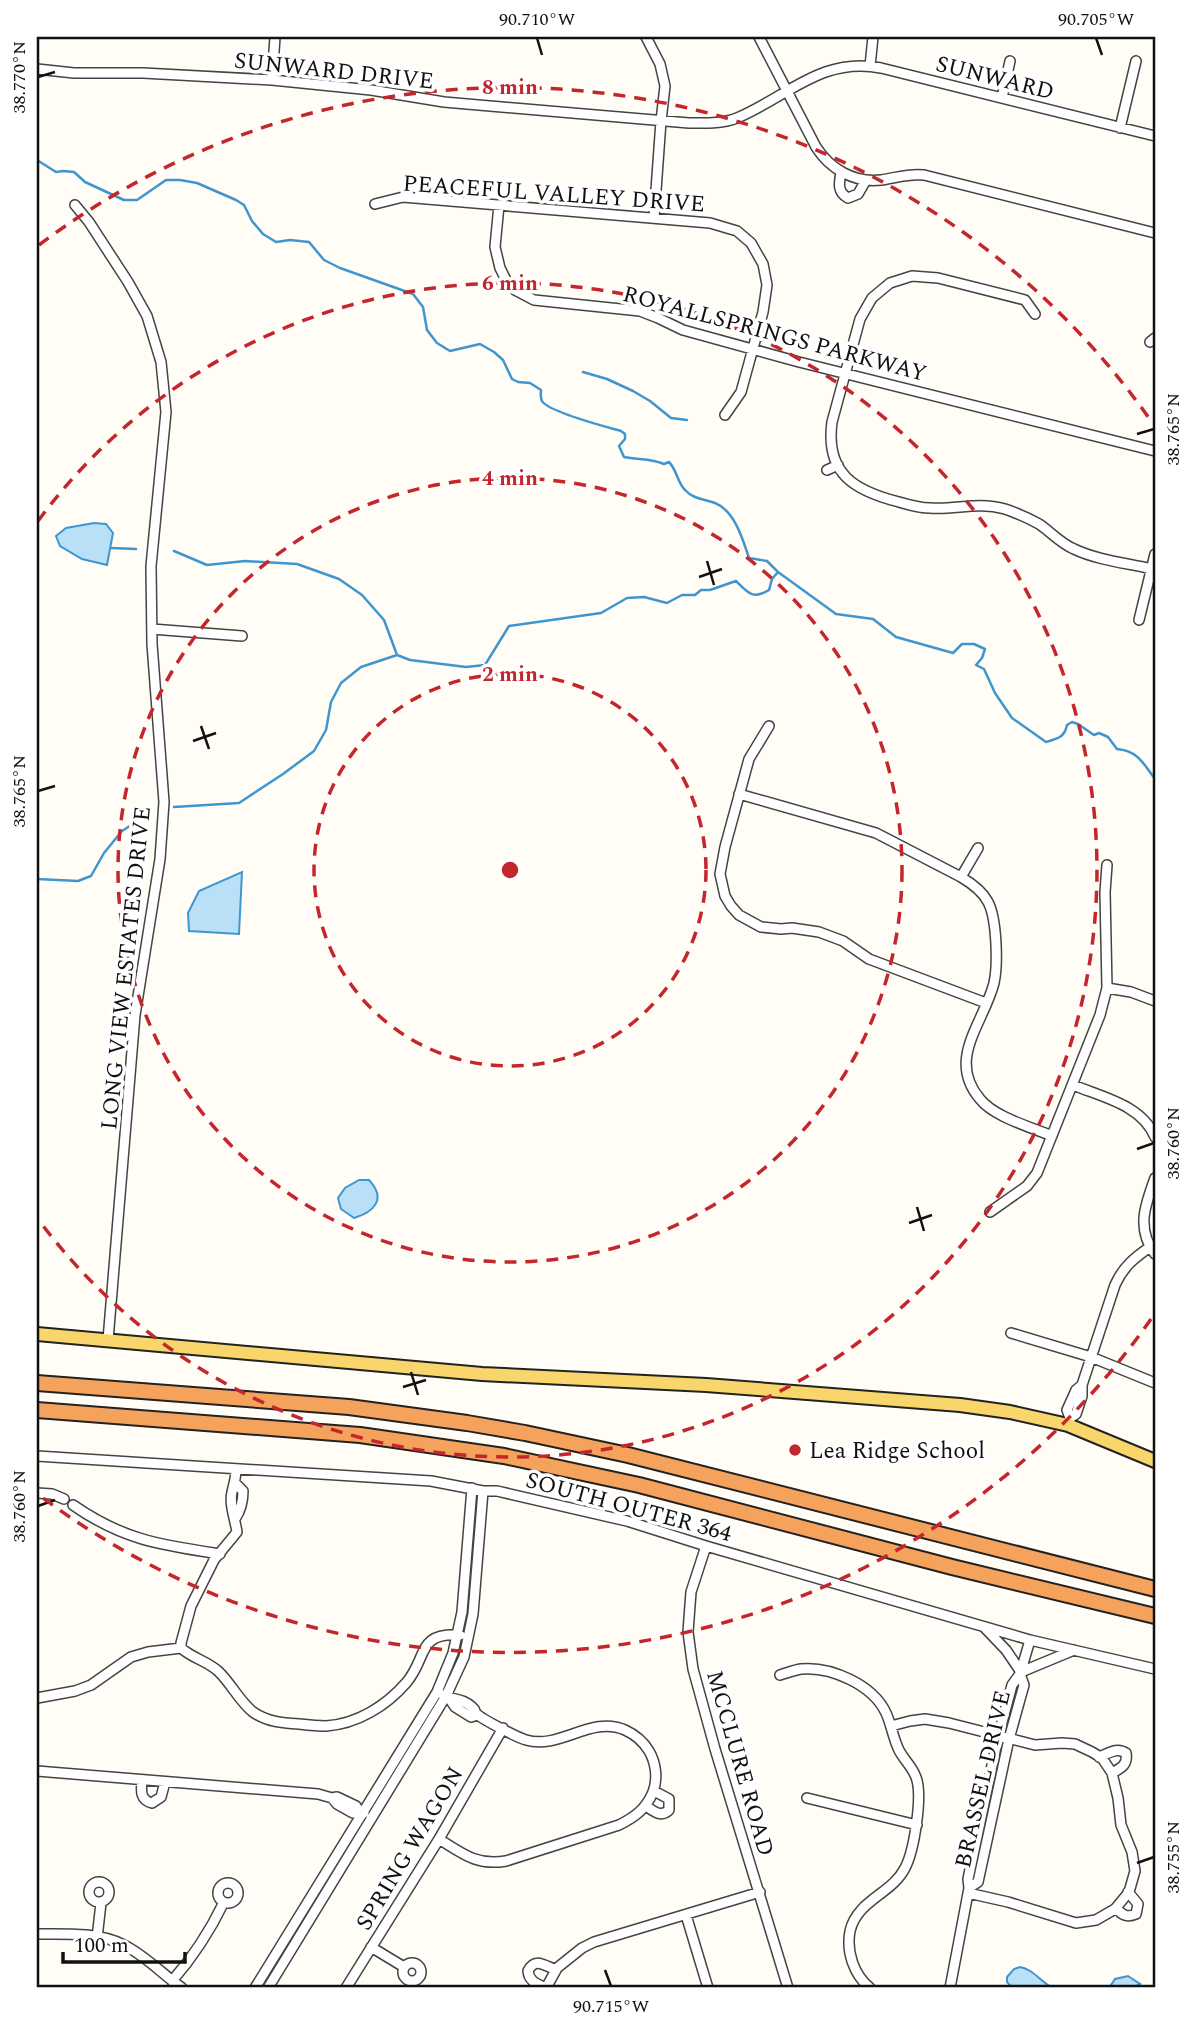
<svg xmlns="http://www.w3.org/2000/svg" width="1192" height="2025" viewBox="0 0 1192 2025" font-family="Spectral,serif">
<rect width="100%" height="100%" fill="#fffdf5"/>
<path fill="#b9e0f7" stroke="#3f96cf" stroke-width="2" d="M94 523 106 524 113 533 107 565 82 559 60 546 56 536 66 528Z
M242 872 239 934 189 931 188 913 199 891Z
M359 1180H369C387 1199 374 1212 354 1218L341 1209 338 1198 345 1188Z
M1020 1967C1033 1969 1041 1982 1053 1988H1012L1007 1982V1977L1014 1969Z
M1128 1976 1140 1984 1132 1988H1109L1115 1979Z"/>
<g fill="none" stroke-linecap="round" stroke-linejoin="round">
<path stroke="#3f96cf" stroke-width="2.5" d="M37 160 56 172 63 171 74 172 85 182 124 200H137L166 180H180L197 183 236 200 244 205 252 221 263 234 276 242 290 240 309 242 324 260 340 268 413 294 423 307 427 330 437 343 450 351 480 344 494 352 503 360 512 379 518 382 530 383 541 390C541 393 540 398 542 401 548 412 607 427 621 431L625 434V439L619 446 624 457C638 460 651 458 664 464L669 462C677 470 677 482 685 490 693 499 704 499 715 503 735 511 743 540 749 558L767 561 778 572 836 614 873 619 896 637 953 653 962 644H974L985 649 982 658 976 665 984 669 995 693 1012 718 1046 742C1057 739 1065 737 1067 725L1072 722 1078 724 1094 735 1099 733 1108 737 1117 749C1138 751 1143 763 1155 779
M583 372 607 379 633 391 650 401 671 418 687 420
M111 548 136 549
M174 551 207 565 245 561 297 564 339 579 362 595 384 620 397 655
M174 807 239 803 283 774 314 751 326 730 331 702 341 683 361 667 397 655 410 660 466 667 485 665 509 626 601 613 627 598 644 597 667 603 682 595H695L701 590H710L736 581C748 593 753 600 769 590L772 579 778 572
M37 879 78 881 91 876 104 853 122 831 136 822 151 807"/>
<g stroke="#444" stroke-width="12">
<path id="minor" d="M646 37 660 64 665 86 661 121 654 218
M759 37 816 147C830 169 854 183 881 180 896 178 908 173 924 175L1155 233
M870 66 873 37
M37 69 74 73H143L272 80 371 90 444 102 689 123C705 123 722 124 737 118 787 97 822 56 881 68L1155 136
M272 80 275 37
M1002 98 1010 61
M1120 128 1136 61
M841 172C839 183 837 192 848 198L858 194 866 180
M375 204 403 197 710 223 737 231 751 243 763 264 767 285 763 312 741 392 725 415
M75 205 89 222 128 282 147 316 161 362 166 412 151 566 152 644 164 802 160 859 135 1015 108 1340
M499 205 495 247 500 268 507 282 515 290 534 300 640 311 658 318 683 330 799 362 1155 451
M1035 314 1025 300 938 278 912 276 890 283 872 298 860 319 832 422C825 474 855 491 899 502 909 505 920 508 930 508 957 510 977 501 1005 509 1017 513 1028 518 1039 524 1051 532 1060 543 1074 549 1097 560 1126 563 1152 569
M1150 342 1155 338
M827 470 838 465
M1139 620 1155 554
M152 629 242 636
M769 726 749 759 725 847 720 874 725 896 731 906 739 915 761 927 781 929 792 928 819 932 843 941 869 959 986 1003
M739 794 876 833 961 877C971 883 983 892 988 902 997 919 998 965 994 983 984 1023 946 1059 980 1099 994 1117 1031 1127 1052 1136
M961 877 978 848
M1107 988 1131 992 1155 1001
M1073 1085C1102 1097 1142 1105 1155 1137
M1155 1178C1145 1205 1136 1229 1155 1254
M990 1212 1027 1186 1037 1173 1100 1015 1107 988 1105 892 1107 865
M1011 1333 1091 1357 1155 1383
M1070 1418 1067 1410 1076 1390 1082 1385
M1068 1425 1070 1418 1076 1414 1082 1396V1385L1115 1285C1123 1267 1134 1258 1150 1247
M37 1456 431 1481 483 1491H497L627 1521 706 1546 1030 1640 1155 1669
M236 1469C236 1478 234 1483 232 1492 229 1504 235 1519 237 1532L214 1560 191 1606 181 1643V1648C192 1658 207 1661 218 1671 231 1683 239 1701 253 1712 267 1722 283 1723 299 1724 308 1725 318 1726 326 1726 357 1724 386 1706 406 1683 428 1658 416 1632 460 1635
M37 1493 52 1494 64 1499
M73 1505C123 1540 161 1545 220 1554
M235 1519C241 1510 243 1502 243 1491L236 1484
M706 1546 691 1592 688 1632 693 1669 715 1749 788 1988
M984 1627 1006 1650 1021 1672 1074 1650
M780 1675C787 1673 794 1670 801 1669 831 1666 873 1685 886 1713 891 1724 893 1737 898 1748 902 1758 911 1765 915 1775 924 1792 914 1851 905 1868 892 1894 857 1900 850 1931 846 1952 854 1975 870 1988
M37 1698 75 1691 91 1685 131 1657 148 1652 181 1648
M449 1698 455 1707 471 1717 478 1715
M891 1726 910 1721 925 1719 949 1723 1035 1745 1062 1743 1075 1744 1092 1752 1102 1758 1112 1773 1118 1798 1121 1825 1132 1852 1135 1871 1129 1892 1115 1909 1096 1920 1076 1923 1008 1902 968 1893
M1099 1757C1109 1753 1117 1747 1126 1753 1128 1765 1121 1768 1112 1773
M37 1771 318 1794 332 1798 337 1797 356 1806 359 1811 364 1813
M142 1780C141 1791 140 1800 152 1803L161 1797 165 1782
M332 1798 337 1804 353 1813 359 1811
M807 1798 917 1825
M646 1806C653 1811 661 1818 669 1810V1799L654 1791
M439 1839C463 1854 477 1866 506 1861L619 1825C635 1817 646 1809 653 1792 658 1779 656 1763 649 1751 643 1741 636 1735 625 1730 591 1715 560 1750 526 1740 518 1738 484 1720 478 1715 473 1711 477 1711 472 1707 463 1698 452 1700 443 1695
M89 1892a10 10 0 1 1 20 0a10 10 0 1 1-20 0Z
M218 1893a10 10 0 1 1 20 0a10 10 0 1 1-20 0Z
M969 1888 978 1882 1009 1739 1024 1685 1020 1674
M1116 1908C1122 1915 1127 1918 1136 1914L1138 1904 1128 1892
M686 1915 708 1988
M37 1934C64 1934 99 1932 124 1945 146 1956 162 1974 182 1988
M97 1938 101 1903
M371 1947 404 1967
M403 1972a9 9 0 1 1 18 0a9 9 0 1 1-18 0Z
M556 1970C544 1965 535 1957 528 1971 529 1982 538 1984 546 1988L556 1970 557 1968 582 1948 594 1942 760 1892
M172 1981C194 1956 209 1933 224 1902
M255 1988 437 1692 453 1653 462 1612 472 1488
M268 1988 446 1696 464 1657 473 1614 483 1491
M346 1988 439 1839 503 1728
M950 1988 969 1888 968 1879 998 1737 1012 1685 1020 1674 1030 1640"/>
</g>
<g stroke="#222" stroke-width="16">
<path id="major" d="M37 1334 482 1374 706 1385 960 1405 1010 1412 1068 1425 1155 1461"/>
</g>
<g stroke="#222" stroke-width="18">
<path id="highway" d="M37 1383 349 1407 467 1423 525 1433 628 1455 1155 1589
M37 1410 360 1435 504 1456 639 1485 952 1567 1155 1616"/>
</g>
<use href="#minor" stroke="#fff" stroke-width="9"/>
<use href="#major" stroke="#f9d66b" stroke-width="12"/>
<use href="#highway" stroke="#f5a25d" stroke-width="14"/>
</g>
<path fill="none" stroke="#111" stroke-width="2.5" d="M537 38 542 55M1096 38 1102 55M38 77 55 72M1137 434 1154 429M707 561 714 585M699 577 722 569M201 726 209 749M193 741 216 733M38 791 55 786M1137 1149 1154 1143M917 1207 924 1231M909 1223 932 1215M411 1372 418 1395M403 1387 426 1380M38 1506 55 1500M1137 1863 1154 1857M605 1970 611 1986"/>
<g fill="none" stroke="#c4262e" stroke-width="3.5" stroke-dasharray="12 9">
<circle cx="510" cy="870" r="196"/>
<circle cx="510" cy="870" r="392"/>
<path d="M38 521A587 587 0 1 1 38 1219"/>
<path d="M1151 1319A783 783 0 0 1 39 1495M39 245A783 783 0 0 1 1151 421"/>
</g>
<circle fill="#c4262e" stroke="#fff" stroke-width="2.5" cx="795" cy="1450" r="7"/>
<g text-anchor="middle" stroke-width="7" stroke-linejoin="round" paint-order="stroke">
<g font-size="23" fill="#111" stroke="#fff">
<text transform="translate(334 70) rotate(6)" y="8">SUNWARD DRIVE</text>
<text transform="translate(995 77) rotate(14)" y="8">SUNWARD</text>
<text transform="translate(554 193) rotate(4)" y="8">PEACEFUL VALLEY DRIVE</text>
<text transform="translate(775 333) rotate(15)" y="8">ROYALLSPRINGS PARKWAY</text>
<text transform="translate(125 968) rotate(-84)" y="8">LONG VIEW ESTATES DRIVE</text>
<text transform="translate(629 1506) rotate(15)" y="8">SOUTH OUTER 364</text>
<text transform="translate(741 1763) rotate(74)" y="8">MCCLURE ROAD</text>
<text transform="translate(982 1779) rotate(-77)" y="8">BRASSEL DRIVE</text>
<text transform="translate(409 1848) rotate(-59)" y="8">SPRING WAGON</text>
</g>
<g font-size="23" fill="#111" stroke="#fff" text-anchor="start">
<text x="809" y="1458">Lea Ridge School</text>
</g>
</g>
<circle cx="510" cy="870" r="10" fill="#c4262e" stroke="#fff" stroke-width="3.5"/>
<g font-size="21" text-anchor="middle" font-weight="bold" fill="#c4262e" stroke="#fff" stroke-width="7" stroke-linejoin="round" paint-order="stroke">
<text x="510" y="94">8 min</text>
<text x="510" y="290">6 min</text>
<text x="510" y="485">4 min</text>
<text x="510" y="681">2 min</text>
</g>
<rect width="1192" height="2025" fill="none" stroke="#ffffff" stroke-width="77"/>
<path d="M63 1952v10h122v-10" fill="none" stroke="#111111" stroke-width="3.5"/>
<text x="74" y="1952" font-size="21" fill="#111111" stroke="#ffffff" stroke-width="5" paint-order="stroke">100 m</text>
<rect x="38" y="38" width="1116" height="1948" fill="none" stroke="#111" stroke-width="2.5"/>
<g font-size="18" text-anchor="middle" fill="#111">
<text x="537" y="25">90.710°W</text>
<text x="1096" y="25">90.705°W</text>
<text transform="translate(19 77) rotate(-90)" y="6">38.770°N</text>
<text transform="translate(1173 429) rotate(-90)" y="6">38.765°N</text>
<text transform="translate(19 791) rotate(-90)" y="6">38.765°N</text>
<text transform="translate(1173 1143) rotate(-90)" y="6">38.760°N</text>
<text transform="translate(19 1506) rotate(-90)" y="6">38.760°N</text>
<text transform="translate(1173 1857) rotate(-90)" y="6">38.755°N</text>
<text x="611" y="2012">90.715°W</text>
</g>
</svg>
